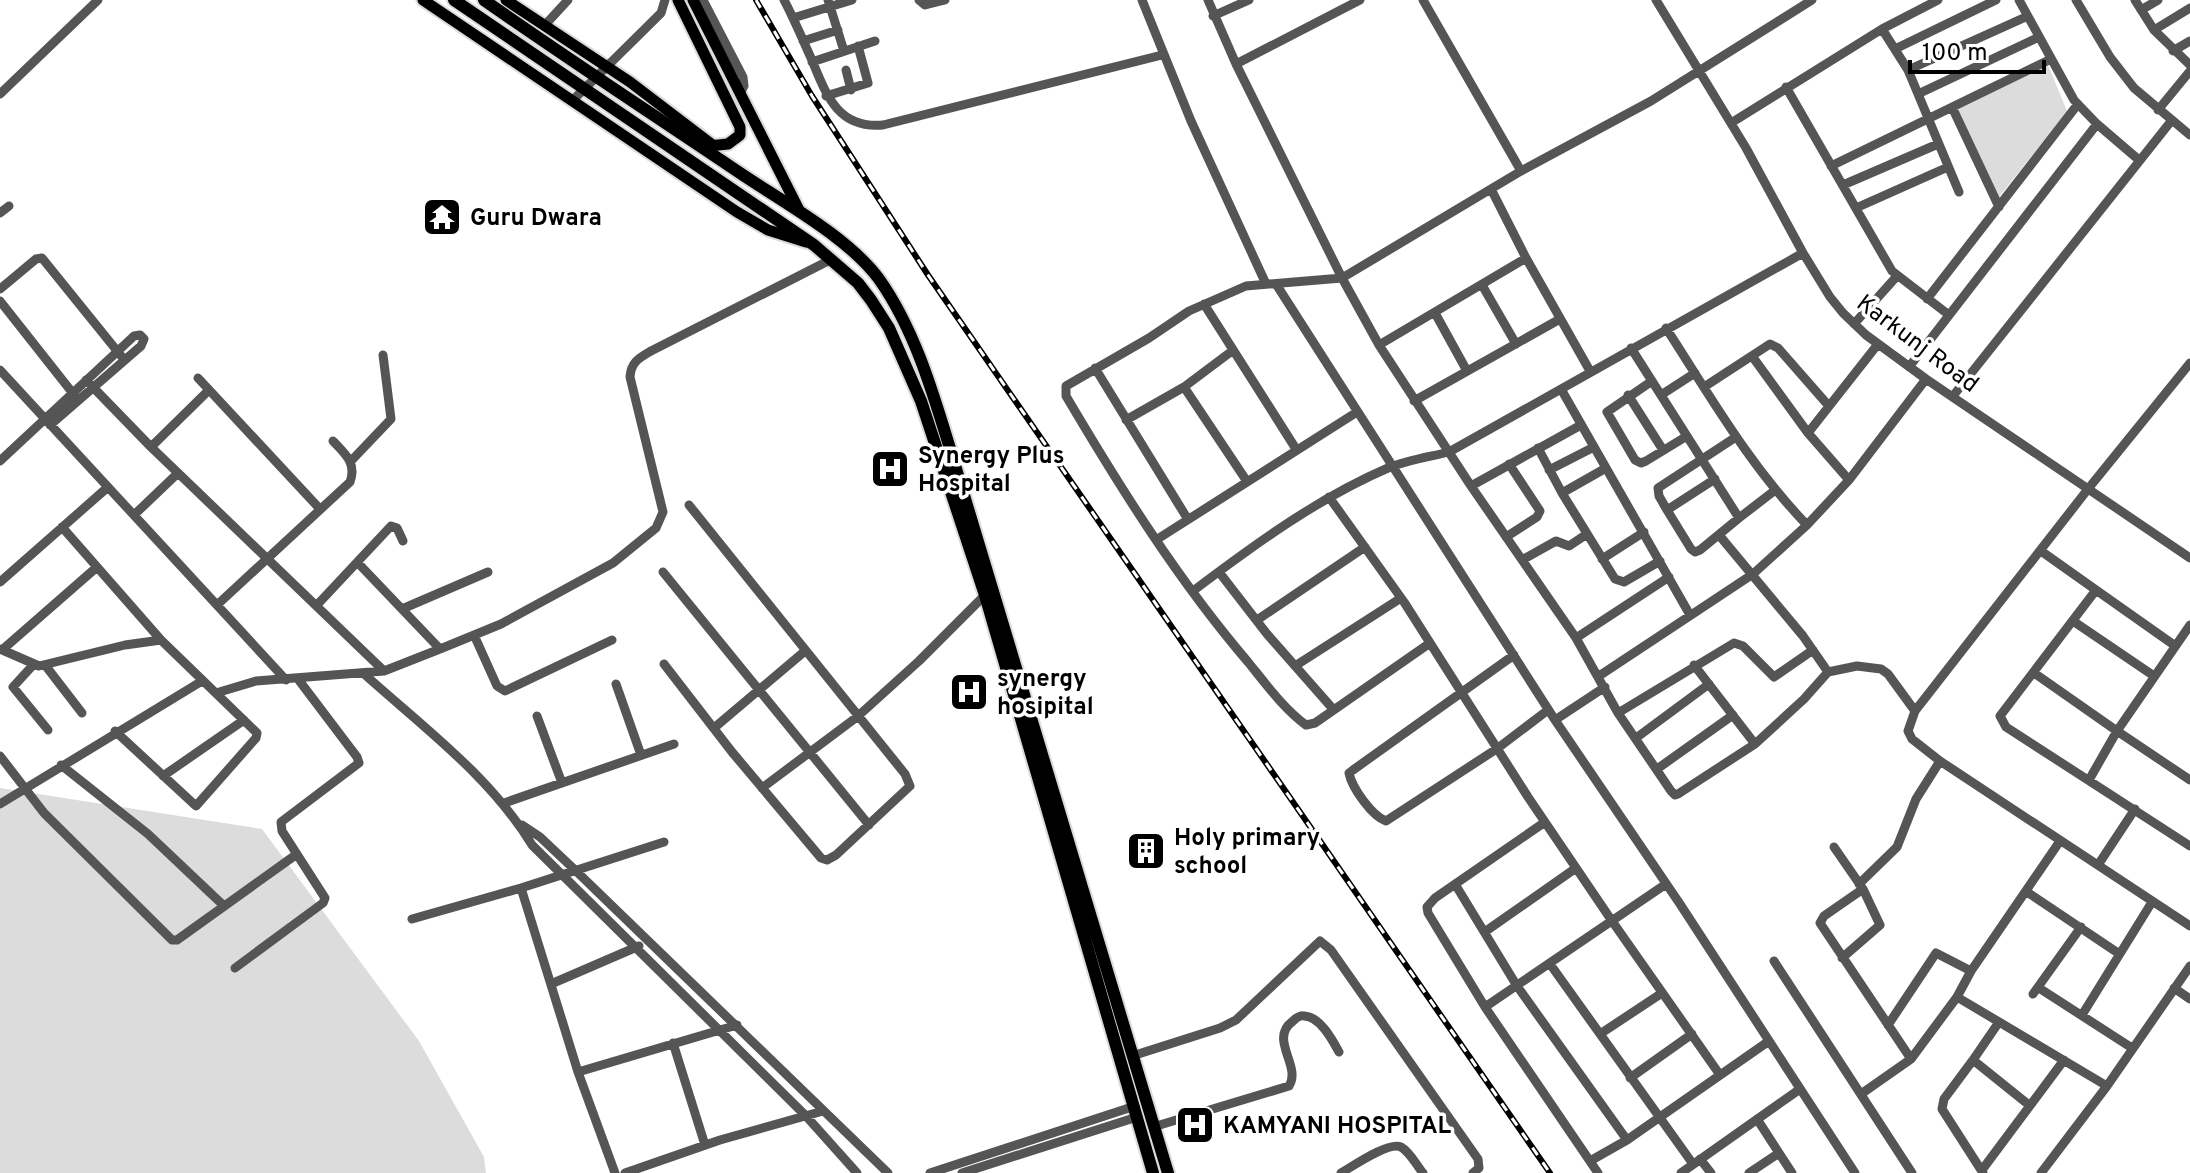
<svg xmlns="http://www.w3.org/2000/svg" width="2190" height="1173" viewBox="0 0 2190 1173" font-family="Overpass,sans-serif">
<rect width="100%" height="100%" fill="#fff"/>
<path fill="#dcdcdc" d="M2048 65 2067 111 1999 197 1952 107Z
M0 788 262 829 419 1041 484 1157 486 1173H0Z"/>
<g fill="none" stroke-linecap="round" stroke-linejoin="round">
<g stroke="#dbdbdb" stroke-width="15">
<path id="major" d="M423 0 737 212 768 230 806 242
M506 0 630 82 714 146
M678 0 740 127V135L728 144 709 146
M693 0 799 210"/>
</g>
<g stroke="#dbdbdb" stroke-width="16">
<path id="highway" d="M454 0 814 245 858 283 871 300 889 328 921 401 985 595 1153 1173
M484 0C568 59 654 115 740 173 783 202 848 237 879 279 915 330 933 393 951 452L1168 1173"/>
</g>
<path stroke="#555" stroke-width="9" d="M703 0 743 77 744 86 740 93
M784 0C794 19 802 38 811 58 826 94 837 129 883 125L1162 55
M828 0 844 51
M919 0 925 5 945 0
M1142 0 1191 121 1266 284
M1208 0 1236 64 1342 278 1379 345 1471 486 1576 638 1618 713 1671 791 1675 795 1678 794 1755 744 1804 699 1828 672 1857 666 1881 669 1888 674 1915 711
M1423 0 1521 171
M1656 0 1746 148 1803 253 1830 297 1843 313 1866 335 1926 379 2190 558
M2019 0 2074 100 2097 124 2139 160
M2076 0 2110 57 2134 88 2190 135
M2135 0 2154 30 2190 65
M2141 10 2158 0
M1213 16 1249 0
M793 18 852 0
M545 25 568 0
M1882 29 1908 70 1959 192
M2154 30 2190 8
M803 41 838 30
M1895 49 1996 0
M2173 51 2190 41
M812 62 875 41
M1236 64 1360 0
M846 70 851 90
M1908 70 2028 16
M1786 87 1892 271 1949 315
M0 94 98 0
M1918 94 2039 37
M826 96 868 83 858 46
M572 101 661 13 665 0
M1952 107 1999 207
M2158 110 2190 71
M1731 123 1882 29 1938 0
M1831 166 2051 59
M1843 185 1938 144
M1491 189 1526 258 1590 371
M1856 208 1948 167
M0 213 9 206
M1276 284 1555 720 1680 904 1855 1173
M1482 285 1516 344
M0 289 36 259 42 258 122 357
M1927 299 2078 104
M0 301 75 396
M1204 304 1296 449
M1435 313 1467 371
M1854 324 1897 276
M1666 328C1710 396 1750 466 1807 525
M1379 345 1526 258
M1631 348 1739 518 1774 491
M1752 356 1808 433 1849 480
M2190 363 2088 489 1915 711 1908 731 1912 739 1940 761 2190 926
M1909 367 2097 124
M1095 368 1187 518
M0 370 286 680
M198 378 320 509
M86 380 151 447 384 671
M1652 381 1607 412 1635 460 1641 463 1646 461 1687 436
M1184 387 1246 480
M1704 387 1770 344 1778 348 1828 405
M1561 389 1690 615
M1628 395 1663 450
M1661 395 1695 373
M1953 396 2172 120
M1414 401 1560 319
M1126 420 1184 387 1232 351
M1808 433 1878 344
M151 447 209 390
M1538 448 1562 493
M0 461 134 336 140 335 144 339 141 346 50 425
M351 461 391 419 383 355
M1606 468 1562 493 1615 579 1624 582 1660 561
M1549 470 1594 447
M1715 479 1667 510 1691 549 1695 552 1700 550 1739 518
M1471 486 1581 425
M1329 497 1404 602 1528 797 1612 921 1720 1075
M1667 510 1659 496 1658 488 1736 437
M134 515 178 473
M62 527 161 640 257 733 256 738 196 806 115 731
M1719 535 1803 636 1828 672
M1506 537 1537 517 1540 511 1509 464
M1156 540 1357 412
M2041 551 2096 590
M1602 559 1644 532
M1522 560 1556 541 1569 546 1587 534
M358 563 440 649
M663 572 869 825
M1219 572 1267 634 1333 709
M0 582 108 487
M1193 591C1254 545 1318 498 1388 468 1407 460 1429 457 1449 452L1803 253
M217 605 350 482C357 463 345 454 333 441
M317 605 391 526 397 528 403 541
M402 609 488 572
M1257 620 1365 547
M2073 621 2154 676
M2190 625 2117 731 2190 780
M474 635 497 686 505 691 612 640
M1576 638 1669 577
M1430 643 1315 723 1306 725C1284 709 1265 683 1248 662 1178 580 1121 489 1066 396V386L1149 338 1189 311 1246 286 1342 278 1521 171 1651 101 1812 0
M2174 645 2096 590 2000 716 2006 727 2190 846
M0 649 39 666 125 645 161 640
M2 650 97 567
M1514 655 1353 770 1349 773C1352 788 1372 816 1386 821L1498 748 1548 710
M34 664 13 687 48 730
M664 664 732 752 821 858 827 860 836 855 910 786 905 774 689 505
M45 665 82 713
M1694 665 1755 744
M1295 666 1401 598
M363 673C423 727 490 776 532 845L806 1116 857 1173
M2034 673 2117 731 2089 780
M1599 676 1753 574 1807 525 1849 480 1926 379
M616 684 641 755
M216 693 256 681 384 671 440 649 501 624 613 563 656 528 663 512 630 377C631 362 639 358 651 351L832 259
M1618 713 1734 643 1743 646 1774 677 1813 650
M537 716 562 783
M1555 720 1605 687
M714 728 805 651
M1636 738 1709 684
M0 756 44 813 172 940H177L297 854
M61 765 148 834 223 905
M1657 769 1733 715
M163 776 244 720
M762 788 857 717 919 661 985 595
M504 803 674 744
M0 804 202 681
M1545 822 1435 898 1427 907 1428 913 1485 1007 1598 1173
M522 825 540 837 575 870 888 1173
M1834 847 1863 889 1880 925 1842 958
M2098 865 2135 809
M1455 884 1517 986 1627 1140
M1859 884 1897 847 1916 799 1940 761
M521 888 578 1072 615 1173
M1863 889 1824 916 1820 923 1911 1059
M2027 892 2118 953
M412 919 521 888 664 842
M1486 931 1576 868
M1774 961 1912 1173
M1550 964 1693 1164
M235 968 323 903 325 898 282 831 281 822 359 763 357 757 298 679
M551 984 639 946
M2039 988 2132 1048
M2174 988 2190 999
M2033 994 2081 927
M1957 997 2107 1086
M1485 1007 1666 884
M2082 1015 2152 902
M1888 1025 1936 953 1971 971
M1600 1034 1662 993
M673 1043 705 1145
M1132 1056 1220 1028 1236 1020 1320 941 1331 950 1478 1159 1479 1168 1473 1173
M1973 1060 1999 1022
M578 1072 737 1025
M1630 1078 1692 1034
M1861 1094 1911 1059 1957 997 1971 971 2060 841
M1757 1119 1792 1173
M1153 1127 1289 1086C1302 1066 1268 1039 1293 1021 1296 1018 1300 1015 1304 1016 1320 1016 1333 1041 1339 1052
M1700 1159 1711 1173
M1590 1161 1627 1140 1769 1041
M1982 1170 2064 1060
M625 1173 720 1140 823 1111
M930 1173 1135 1106
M962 1173 1137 1117
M1341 1173C1353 1166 1389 1141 1401 1147 1410 1152 1417 1166 1423 1173
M1681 1173 1800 1089
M1749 1173 1779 1153
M1983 1173 1942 1109 1944 1099 1973 1060 2029 1105
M2041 1173 2107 1086 2190 966"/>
<use href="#major" stroke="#000" stroke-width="11"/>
<use href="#highway" stroke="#000" stroke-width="12"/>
<g stroke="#000" stroke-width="6">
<path id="rail" d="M756 0 812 96 928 275 1550 1173"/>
</g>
<use href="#rail" stroke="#fff" stroke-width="3" stroke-dasharray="9" stroke-linecap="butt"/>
</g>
<defs>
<g id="temple-square" transform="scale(2)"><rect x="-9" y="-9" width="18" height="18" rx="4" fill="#000" stroke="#fff"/><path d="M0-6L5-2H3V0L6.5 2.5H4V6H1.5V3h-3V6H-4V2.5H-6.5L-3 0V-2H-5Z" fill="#fff"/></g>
<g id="hospital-square" transform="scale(2)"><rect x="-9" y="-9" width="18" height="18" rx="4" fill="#000" stroke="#fff"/><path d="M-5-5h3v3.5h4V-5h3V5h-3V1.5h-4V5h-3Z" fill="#fff"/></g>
<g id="building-square" transform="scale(2)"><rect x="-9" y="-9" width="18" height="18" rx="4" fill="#000" stroke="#fff"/><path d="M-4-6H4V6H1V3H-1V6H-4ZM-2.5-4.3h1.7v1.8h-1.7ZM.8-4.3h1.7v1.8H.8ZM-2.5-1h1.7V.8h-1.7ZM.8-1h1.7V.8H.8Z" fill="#fff"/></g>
</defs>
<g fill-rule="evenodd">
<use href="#temple-square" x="442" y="217"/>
<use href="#hospital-square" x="890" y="469"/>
<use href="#hospital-square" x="969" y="692"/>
<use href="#building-square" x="1146" y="851"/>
<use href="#hospital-square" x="1195" y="1125"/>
</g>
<g text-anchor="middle" stroke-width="7" stroke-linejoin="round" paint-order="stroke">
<g font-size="24" font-weight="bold" fill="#000" stroke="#fff" text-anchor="start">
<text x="470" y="225">Guru Dwara</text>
<text x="918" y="463">Synergy Plus<tspan x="918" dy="28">Hospital</tspan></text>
<text x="997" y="686">synergy<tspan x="997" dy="28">hosipital</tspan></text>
<text x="1174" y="845">Holy primary<tspan x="1174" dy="28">school</tspan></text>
<text x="1223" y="1133">KAMYANI HOSPITAL</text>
</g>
<g font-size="24" fill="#000" stroke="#fff">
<text transform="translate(1918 343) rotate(37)" y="8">Karkunj Road</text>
</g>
</g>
<path d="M1910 60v12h134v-12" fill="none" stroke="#000000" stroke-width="4"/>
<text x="1922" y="60" font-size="24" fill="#000000" stroke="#ffffff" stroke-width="6" paint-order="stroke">100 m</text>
</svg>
